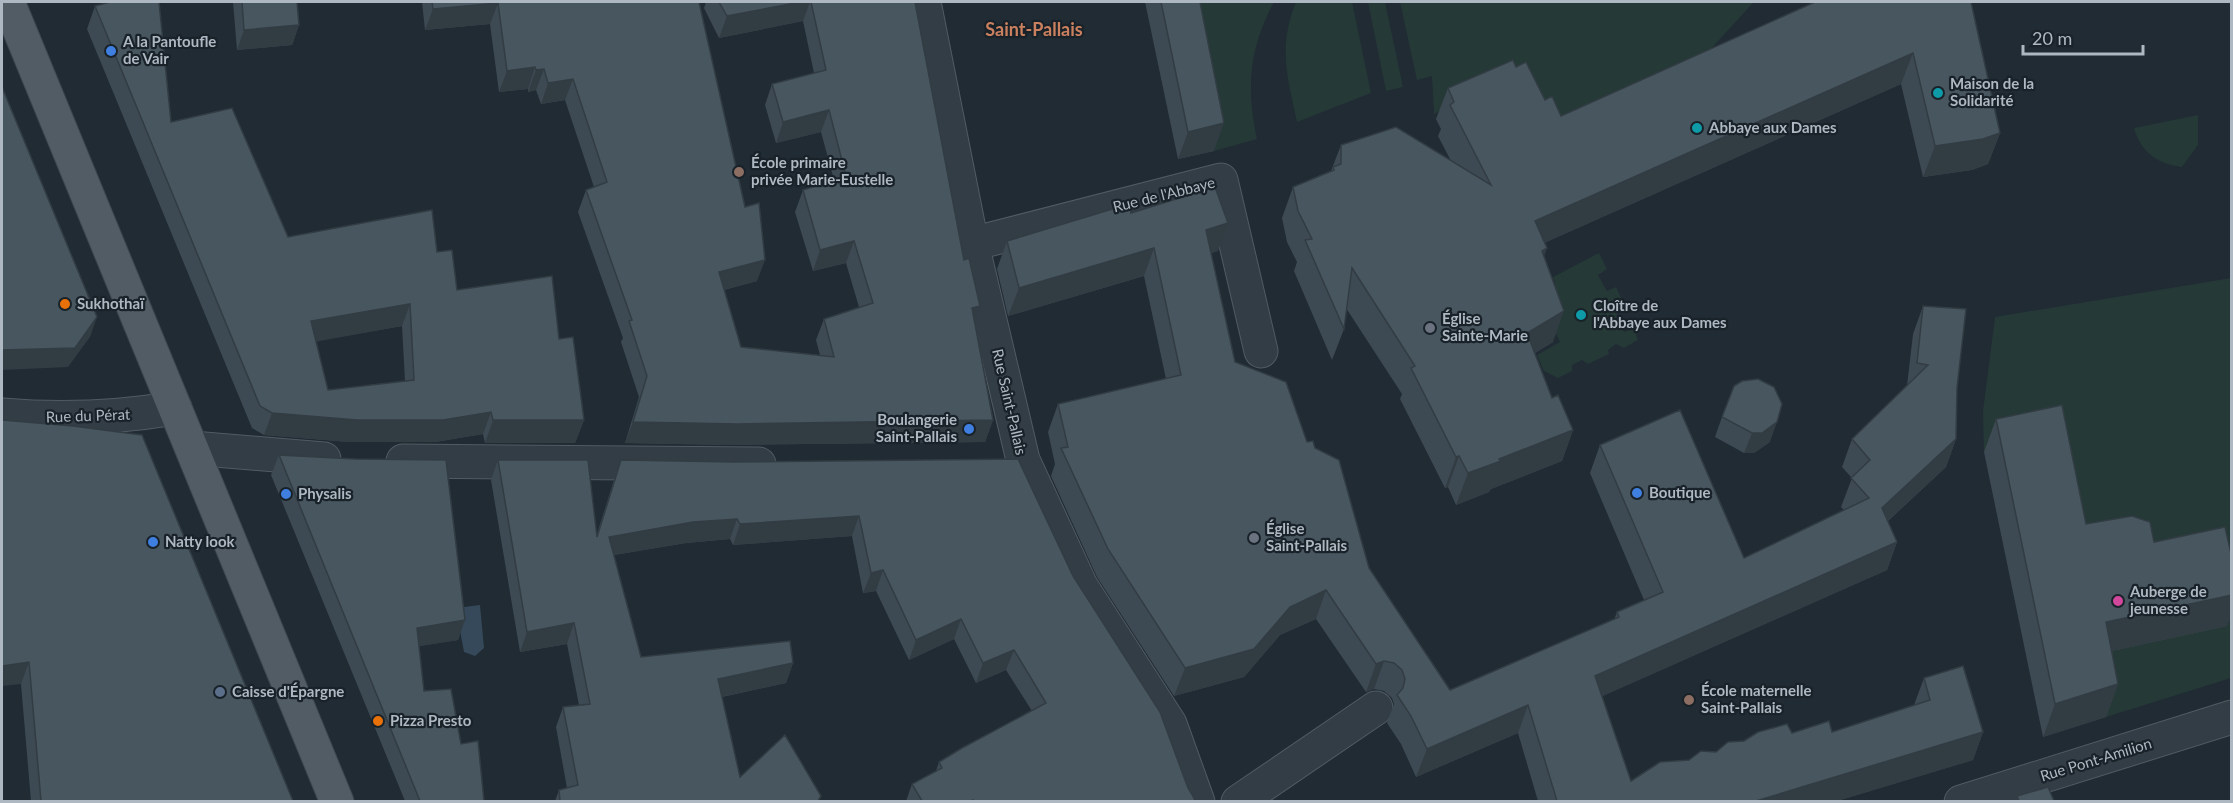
<svg xmlns="http://www.w3.org/2000/svg" width="2233" height="803" viewBox="0 0 2233 803" font-family="Lato,sans-serif">
<rect width="100%" height="100%" fill="#202b34"/>
<path fill="#253937" d="M1185 2H1274C1249 49 1246 87 1257 139L1214 151Z
M1296 2H1352L1371 93 1297 122C1287 76 1278 47 1296 2Z
M1368 2H1385L1403 87 1386 91Z
M1400 2H1754L1670 93 1550 147 1459 101 1434 114 1432 76 1417 80Z
M2198 115V145L2182 167C2158 164 2141 153 2134 128Z
M1599 253 1607 269 1598 275 1607 291 1616 287 1626 308 1616 315 1624 332 1634 328 1638 340 1624 348 1616 344 1608 350 1609 354 1588 364 1582 360 1572 365V371L1558 378 1544 371 1537 355 1560 342 1549 319 1514 301 1555 283 1553 277Z
M2231 278V678L2106 717 2090 636 2120 549 1984 452 1983 411 1995 317Z"/>
<path fill="#35495a" d="M480 605 484 648 475 656 464 652 456 608Z"/>
<g fill="none" stroke-linecap="round" stroke-linejoin="round">
<g stroke="#515b63" stroke-width="35">
<path id="minor" d="M924 2 972 244 1023 460 1081 586 1170 724 1198 802
M972 244 1221 180 1261 351
M2 415C60 420 116 418 175 408
M192 448 324 459
M403 461 759 464
M1238 802 1376 708
M1961 802 2232 717"/>
</g>
<g stroke="#3d464e" stroke-width="35">
<path id="major" d="M8 2 337 802"/>
</g>
<use href="#minor" stroke="#333d45" stroke-width="33"/>
<use href="#major" stroke="#515c65" stroke-width="33"/>
</g>
<path fill="#3e4a53" fill-rule="evenodd" d="M233 2H297L299 25 292 45 237 50Z
M422 2H699L757 281 724 290 741 347 820 355 816 340 824 319 859 307 846 263 813 271 795 212 803 190 834 180 821 132 776 143 765 105 772 84 814 73 803 21 719 38 704 8 706 2H915L993 420 985 442 729 445 625 443 639 397 621 342 623 338 578 212 586 190 594 187 565 100 541 104 536 90 528 92V89L499 92 490 24 425 30Z
M1145 2H1200L1214 151 1178 159Z
M1971 2 2000 133 1988 164 1972 170 1923 177 1901 84 1544 243V257L1553 342 1535 353 1552 398 1573 430 1562 461 1491 489 1489 492 1456 505 1448 487 1445 488 1400 399 1402 394 1346 308 1344 329 1332 360 1294 271 1297 262 1287 242 1282 218 1293 187 1331 171 1341 145 1451 161 1438 136 1441 129 1436 119 1448 88 1516 67 1545 100 1561 116Z
M95 6 171 122 288 237 437 252 457 290 559 339 584 420 575 443H485L483 434 435 442H349L264 435 252 428 87 29ZM402 326 405 381 328 390 316 341Z
M1131 213 1218 251 1211 253 1235 362 1307 442 1315 448 1369 568 1450 690 1614 620 1617 612 1644 600 1590 473 1600 445 1744 558 1844 510 1841 507 1852 478 1842 467 1852 439 1907 386 1913 334 1923 306 1957 388 1956 439 1946 467 1888 521 1897 542 1887 570 1602 696 1631 781 1716 752 1792 733 1832 732 1914 705 1924 678 1983 732 1973 760 1837 801H1538L1518 733 1416 777 1401 744 1387 723 1394 704 1392 698 1384 691 1374 689 1366 692 1316 619 1280 635 1244 677 1174 696 1097 577 1051 476 1055 464 1048 432 1058 404 1166 379 1144 276 1008 316 997 269 1007 241Z
M1722 417 1770 442 1754 453H1744L1715 437Z
M1996 419 2086 524 2154 542 2232 558V613L2227 626 2112 651 2118 684 2106 717 2043 737 1984 452Z
M2 420 293 801H31L21 684Z
M279 455 465 620 458 640 419 646 424 691 461 744 484 801H405L271 475Z
M498 460 597 534 614 480 621 460 736 462 1073 576 1195 801H906L912 784 936 771 939 762 1032 711 1006 670 976 683 954 639 909 660 876 591 863 593 852 536 733 545 730 539 686 543 614 555 641 657 793 663 786 683 722 697 740 777 819 801H555L559 790 567 788 556 727 563 707 579 705 567 644 520 652 491 480Z"/>
<path fill="#323c43" d="M801 2H810L803 21 719 38 727 16Z
M498 3 490 24 425 30 433 9Z
M299 25 292 45 237 50 244 30Z
M1913 53 1901 84 1524 252 1535 221Z
M535 67 528 89 499 92 507 71Z
M544 69 536 90 528 92 536 70Z
M573 79 565 100 541 104 548 83Z
M829 110 821 132 776 143 783 122Z
M1224 123 1214 151 1178 159 1188 132Z
M2000 133 1988 164 1972 170 1923 177 1935 146Z
M1228 223 1218 251 1196 258 1206 230Z
M854 241 846 263 813 271 820 250Z
M1154 248 1144 276 1008 316 1019 288Z
M1547 248 1536 280 1542 251Z
M765 260 757 281 711 293 719 272Z
M410 304 402 326 303 344 311 321Z
M980 306 972 327V308Z
M1564 311 1553 342 1516 364 1527 333Z
M97 317 90 337 68 367 2 370V350Z
M491 412 483 434 435 442H349L264 435 272 413Z
M493 420H584L575 443H485Z
M993 420 985 442 729 445 625 443 633 422Z
M1777 422 1770 442 1754 453H1744L1752 433Z
M1573 430 1562 461 1491 489 1489 492 1456 505 1468 473 1499 459Z
M1956 439 1946 467 1871 536 1882 508Z
M1459 456 1448 487 1445 488 1456 457Z
M859 516 852 536 733 545 740 524Z
M737 519 730 539 686 543 602 557 609 537 693 522Z
M1897 542 1887 570 1585 704 1595 676Z
M883 570 876 591 863 593 871 573Z
M1326 590 1316 619 1280 635 1244 677 1174 696 1185 668 1290 607Z
M2232 595V613L2227 626 2094 655 2106 622Z
M961 619 954 639 909 660 916 640Z
M465 620 458 640 409 648 417 628Z
M574 623 567 644 520 652 527 632Z
M1014 650 1006 670 976 683 983 663Z
M1384 661 1374 689 1366 692 1376 664Z
M29 662 21 684 2 686V666Z
M793 663 786 683 710 699 718 679Z
M2118 684 2106 717 2043 737 2055 704Z
M1528 705 1518 733 1416 777 1427 749Z
M1983 732 1973 760 1837 801H1756Z"/>
<path fill="#485660" stroke="#323c43" stroke-width="1.5" fill-rule="evenodd" d="M110 2H159L171 122 232 108 288 237 432 210 437 252 452 250 457 290 552 276 559 339 573 337 584 420H493L491 412 443 420H357L272 413 260 406 95 6ZM410 304 414 380 328 390 311 321Z
M242 2H297L299 25 244 30Z
M432 2H699L745 207 759 203 765 260 719 272 741 347 834 357 824 319 873 303 854 241 820 250 803 190 846 176 829 110 783 122 772 84 826 70 811 2H915L964 260 969 258 980 306 972 308 993 420 737 424 633 422 647 376 629 321 632 320 586 190 607 182 573 79 548 83 544 69 536 70 535 67 507 71 498 3 433 9Z
M719 2H801L727 16Z
M1161 2H1200L1224 123 1188 132Z
M1815 2H1971L2000 133 1983 139 1935 146 1913 53 1535 221 1547 248 1542 251 1564 311 1527 333 1552 398 1558 395 1573 430 1499 459 1501 461 1468 473 1459 456 1456 457 1411 368 1415 366 1352 268 1344 329 1305 240 1312 239 1298 211 1293 187 1334 170 1333 167 1341 164V145L1396 127 1491 185 1450 105 1454 102 1448 88 1513 60 1516 67 1526 62 1545 100 1552 96 1561 116Z
M2 87 97 317 75 348 2 350Z
M1215 187 1228 223 1206 230 1235 362 1286 382 1307 442 1313 441 1315 448 1339 460 1369 568 1450 690 1619 617 1617 612 1663 592 1600 445 1680 410 1744 558 1869 498 1851 478 1870 460 1852 439 1928 365 1917 363 1923 306 1966 309 1957 388 1956 439 1882 508 1897 542 1595 676 1631 781 1660 762 1689 760 1701 751 1716 752 1728 742 1744 741 1758 732 1787 724 1792 733 1829 721 1832 732 1930 700 1924 678 1963 666 1983 732 1756 801H1557L1528 705 1427 749 1411 716 1397 695 1403 688 1405 679 1402 670 1394 663 1384 661 1376 664 1326 590 1290 607 1254 649 1185 668 1108 549 1061 448 1068 447 1058 404 1181 375 1154 248 1019 288 1007 241 1129 204 1131 213Z
M1758 379 1774 387 1782 404 1777 422 1762 433H1752L1722 417 1734 386 1742 381Z
M2062 405 2086 524 2132 516 2150 522 2154 542 2225 527 2232 558V595L2106 622 2118 684 2055 704 1996 419Z
M2 420 73 426 142 435 293 801H41L29 662 2 666Z
M279 455 355 459 446 460 465 620 417 628 424 691 451 689 461 744 478 741 484 801H420Z
M1018 459 1073 576 1160 712 1188 788 1193 796 1195 801H974L973 800 970 801H922L912 784 942 768 939 762 962 748 1046 703 1014 650 983 663 961 619 916 640 883 570 871 573 859 516 740 524 737 519 693 522 609 537 641 657 790 641 793 663 718 679 740 777 785 735 821 796 818 801H560L559 790 578 785 563 707 590 704 574 623 527 632 498 460H588L597 537 621 460 736 462Z
M2048 787 2054 801H2019L2017 796Z"/>
<g fill="#3f7fe0" stroke="#192229" stroke-width="2">
<circle cx="111" cy="51" r="6"/>
<circle cx="969" cy="429" r="6"/>
<circle cx="1637" cy="493" r="6"/>
<circle cx="286" cy="494" r="6"/>
<circle cx="153" cy="542" r="6"/>
</g>
<g fill="#0f9aa8" stroke="#192229" stroke-width="2">
<circle cx="1938" cy="93" r="6"/>
<circle cx="1697" cy="128" r="6"/>
<circle cx="1581" cy="315" r="6"/>
</g>
<g fill="#8d6e63" stroke="#192229" stroke-width="2">
<circle cx="739" cy="172" r="6"/>
<circle cx="1689" cy="700" r="6"/>
</g>
<g fill="#e8710a" stroke="#192229" stroke-width="2">
<circle cx="65" cy="304" r="6"/>
<circle cx="378" cy="721" r="6"/>
</g>
<g fill="#6b7280" stroke="#192229" stroke-width="2">
<circle cx="1430" cy="328" r="6"/>
<circle cx="1254" cy="538" r="6"/>
</g>
<circle fill="#d1479c" stroke="#192229" stroke-width="2" cx="2118" cy="601" r="6"/>
<circle fill="#5c6f8a" stroke="#192229" stroke-width="2" cx="220" cy="692" r="6"/>
<g text-anchor="middle" stroke-width="4.5" stroke-linejoin="round" paint-order="stroke">
<g font-size="15" font-weight="bold" fill="#adb8c2" stroke="#192229" text-anchor="start">
<text x="123" y="47">A la Pantoufle<tspan x="123" dy="17">de Vair</tspan></text>
<text x="1950" y="89">Maison de la<tspan x="1950" dy="17">Solidarité</tspan></text>
<text x="1709" y="133">Abbaye aux Dames</text>
<text x="751" y="168">École primaire<tspan x="751" dy="17">privée Marie-Eustelle</tspan></text>
<text x="77" y="309">Sukhothaï</text>
<text x="1593" y="311">Cloître de<tspan x="1593" dy="17">l'Abbaye aux Dames</tspan></text>
<text x="1442" y="324">Église<tspan x="1442" dy="17">Sainte-Marie</tspan></text>
<text x="957" y="425" text-anchor="end">Boulangerie<tspan x="957" dy="17">Saint-Pallais</tspan></text>
<text x="1649" y="498">Boutique</text>
<text x="298" y="499">Physalis</text>
<text x="1266" y="534">Église<tspan x="1266" dy="17">Saint-Pallais</tspan></text>
<text x="165" y="547">Natty look</text>
<text x="2130" y="597">Auberge de<tspan x="2130" dy="17">jeunesse</tspan></text>
<text x="1701" y="696">École maternelle<tspan x="1701" dy="17">Saint-Pallais</tspan></text>
<text x="232" y="697">Caisse d'Épargne</text>
<text x="390" y="726">Pizza Presto</text>
</g>
<g font-size="15" fill="#adb8c2" stroke="#192229">
<text transform="translate(1164 195) rotate(-14)" y="5">Rue de l'Abbaye</text>
<text transform="translate(1009 402) rotate(77)" y="5">Rue Saint-Pallais</text>
<text transform="translate(88 416) rotate(-2)" y="5">Rue du Pérat</text>
<text transform="translate(2096 760) rotate(-17)" y="5">Rue Pont-Amilion</text>
</g>
<g font-size="18" font-weight="bold" fill="#cb815f" stroke="#192229">
<text x="1034" y="36">Saint-Pallais</text>
</g>
</g>
<rect width="2233" height="803" fill="none" stroke="#adb8c2" stroke-width="6"/>
<path d="M2023 45v9h120v-9" fill="none" stroke="#adb8c2" stroke-width="3"/>
<text x="2032" y="45" font-size="18" fill="#adb8c2" stroke="#192229" stroke-width="4.5" paint-order="stroke">20 m</text>
</svg>
